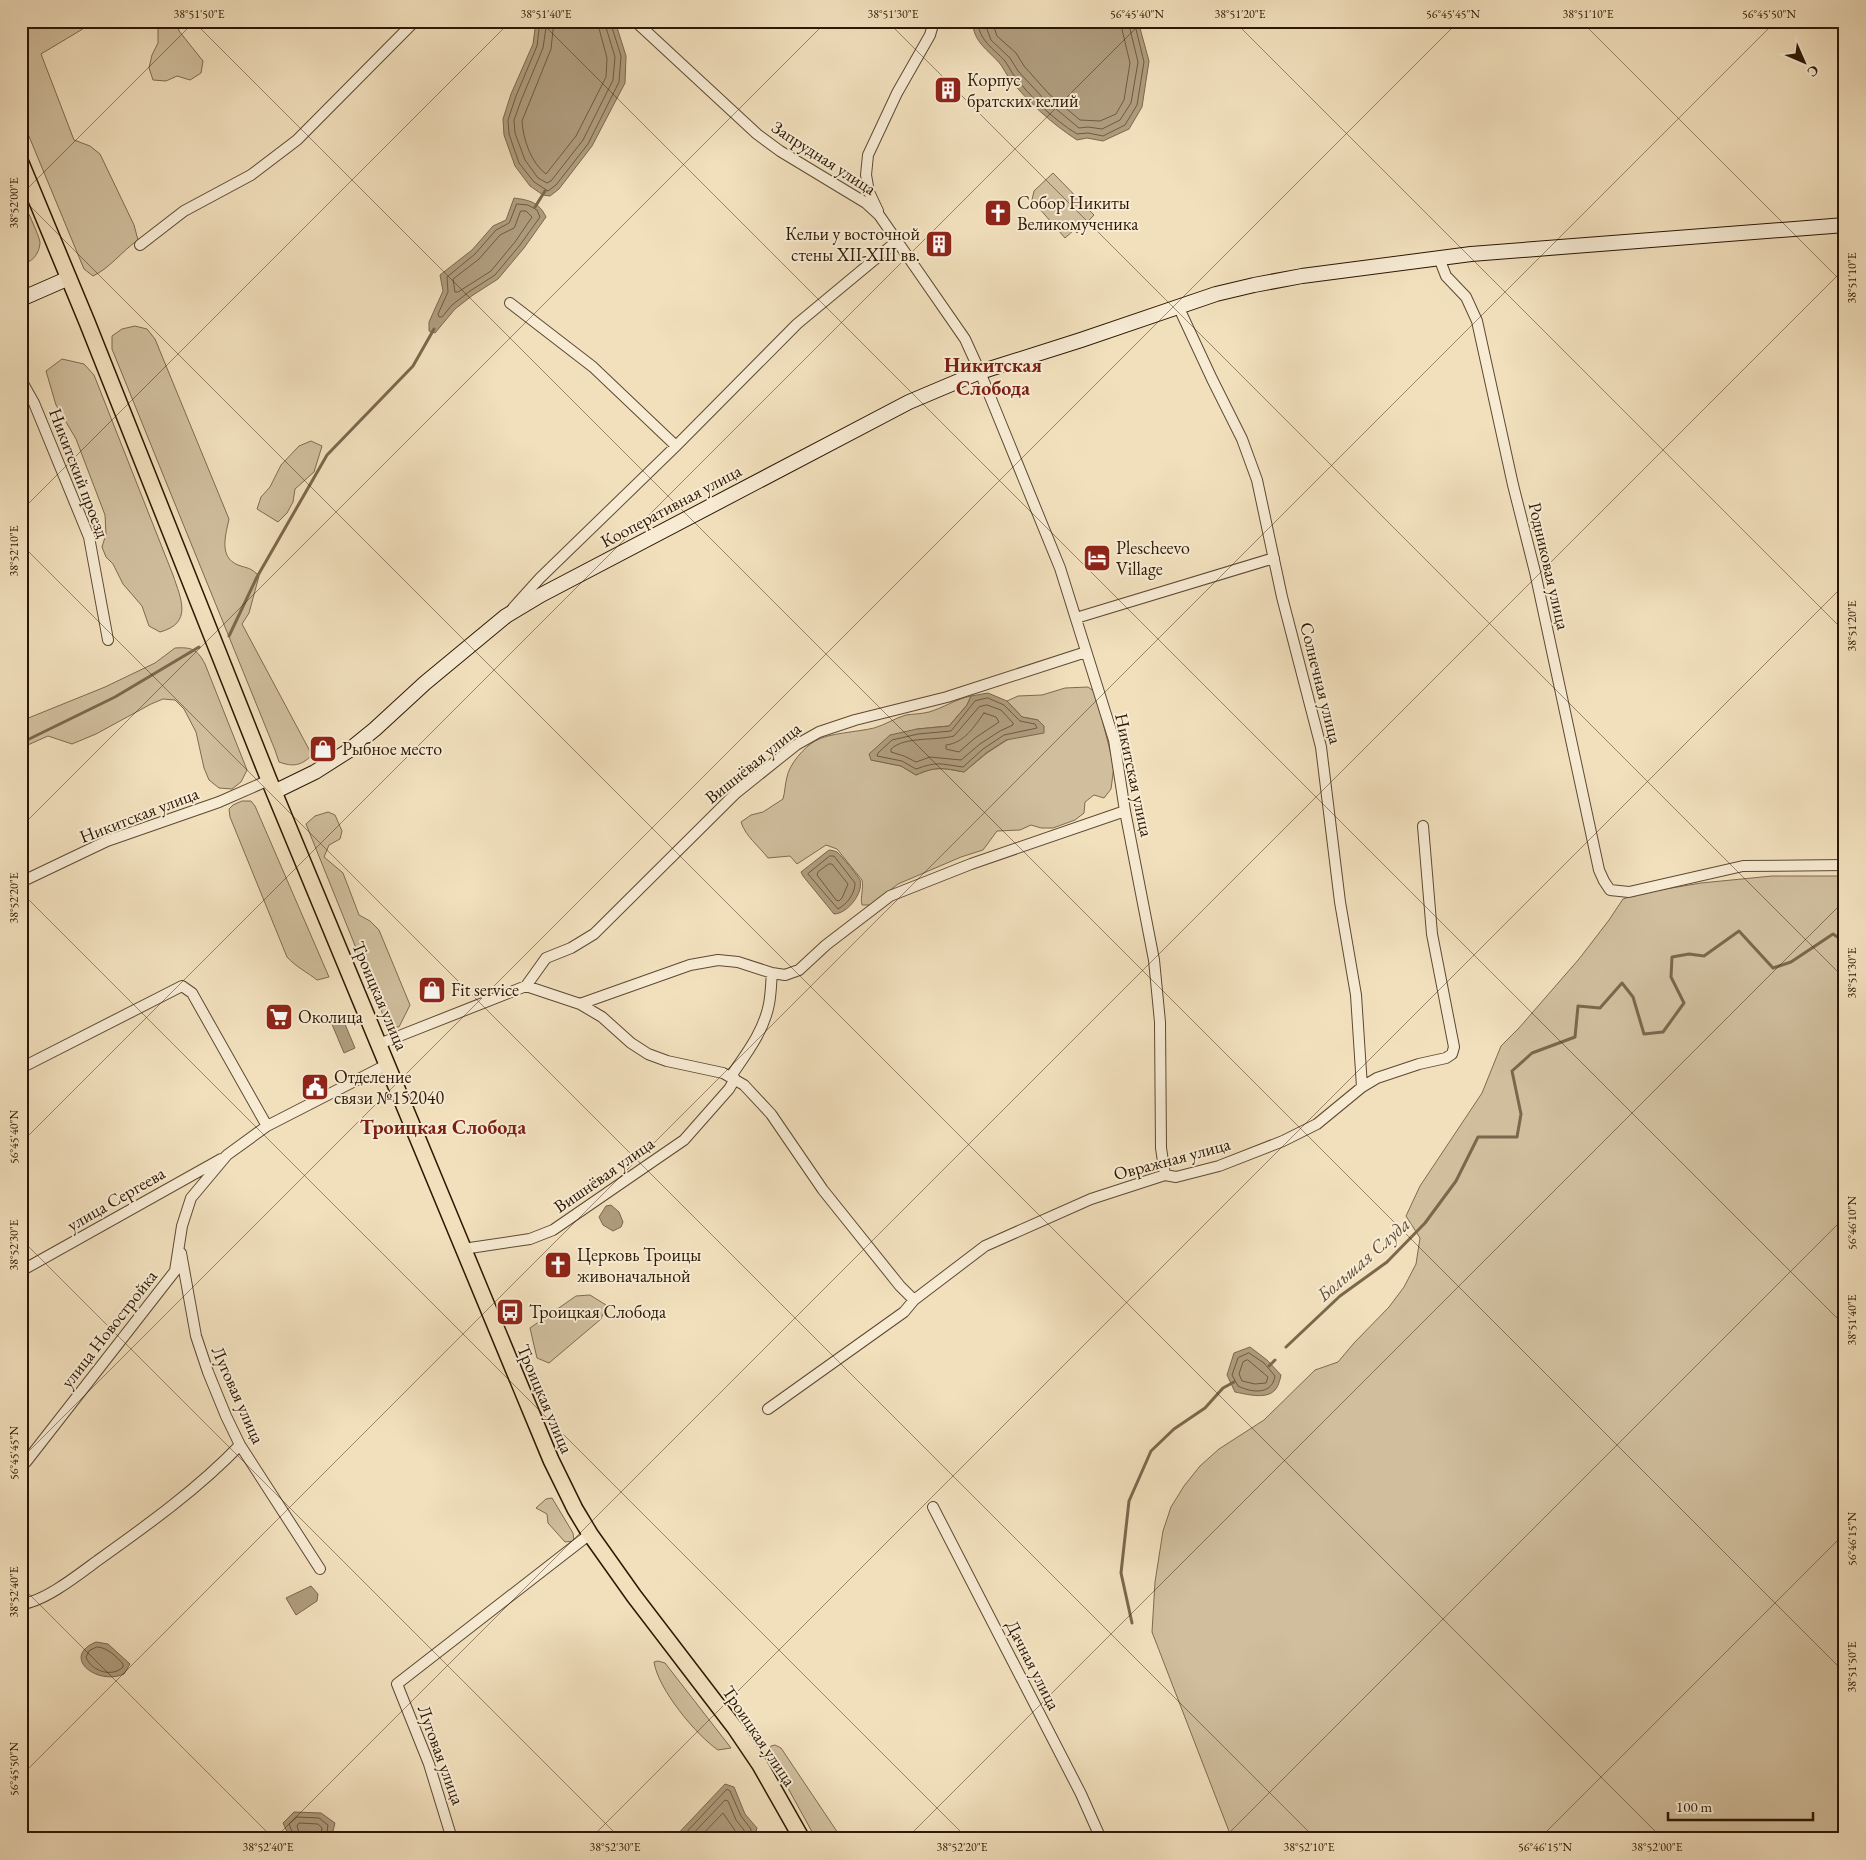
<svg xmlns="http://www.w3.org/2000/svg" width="1866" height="1860" viewBox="0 0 1866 1860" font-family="'EB Garamond',serif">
<rect width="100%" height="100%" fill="#f2e0bd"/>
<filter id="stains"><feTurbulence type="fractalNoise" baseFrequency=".004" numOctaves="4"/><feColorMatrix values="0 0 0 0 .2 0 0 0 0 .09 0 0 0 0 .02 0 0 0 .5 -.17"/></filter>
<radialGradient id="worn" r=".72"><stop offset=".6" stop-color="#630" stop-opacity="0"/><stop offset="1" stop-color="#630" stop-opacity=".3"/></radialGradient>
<path fill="#d0be9d" stroke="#7e6a50" d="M21 21H96L41 54 74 140 90 146 100 154 134 225 138 240C122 251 110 268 93 276L84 269 21 117Z
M158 21H177L179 31 203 61 201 73 190 80 177 76 166 81 153 80 149 68 152 55 158 43Z
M1053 173 1094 215 1077 233 1074 230 1065 238 1032 200 1034 191Z
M21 197C25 206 39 235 40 242 40 252 32 265 21 262Z
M135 326 147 329 155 339 229 519C226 534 218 557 238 565 249 569 250 567 259 576L249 613 242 624 312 755C301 766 293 767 279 762L275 750 112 349V336L122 329Z
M62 359 84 364 94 375 173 575C181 599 193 623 160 632L149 626 142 606 123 584 113 564 106 557 102 547 106 534 105 515 76 439 56 405 46 371Z
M311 441 322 446 314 472 295 489 293 502 287 513 278 522 257 509 261 497 270 487 281 465 299 446Z
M175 648C192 647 197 649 205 664L247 770 241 782 232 789 219 788 209 780 204 768 196 732 184 709 175 700 163 699 151 704 96 734 72 744 48 736 21 748V721L105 687 155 663Z
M1088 687 1095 692 1114 766 1111 789 1104 798 1094 795 1085 802 1084 813 1075 820 1053 828H1041L1031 825 1020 830 997 831 983 850 961 857 898 884 871 905H862C860 896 864 889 862 880L837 849 826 845 797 864 790 856 768 858C758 845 746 837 741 822L751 815 763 812 783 799C785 792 785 784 787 777 789 765 804 747 815 741 828 733 858 732 874 728 885 725 895 718 906 715 913 714 921 714 929 712 943 708 956 699 971 696L967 705 949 726 917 729 871 760 901 766 916 775C936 766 943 768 964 772L987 753 1038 720 1022 717 1007 701 1018 696 1042 695 1065 688Z
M242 801H251L255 806 329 977 317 980C307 972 296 967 287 957L230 817 229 809 233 805Z
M328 812 335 815 342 831 340 839 329 845 324 857 343 873 359 915 370 921 379 930 410 1005 399 1027H391L383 1015 306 824 315 816Z
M1772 876H1845V1839H1232L1152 1632 1155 1582 1163 1531 1171 1507 1184 1486 1200 1466 1219 1449 1264 1420 1315 1370 1338 1362 1354 1343 1389 1307 1404 1287 1416 1264 1420 1238 1406 1216 1420 1186 1482 1093 1501 1046 1519 1028 1579 959 1609 920 1623 899 1642 893 1701 883Z
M590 1295 606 1305 601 1319 549 1363 537 1358 530 1328 576 1296Z
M552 1498 573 1533 574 1541 565 1542 548 1523 547 1514 536 1508 546 1499Z
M658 1661 665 1663 731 1748 718 1750C696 1735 658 1689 654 1662Z
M775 1745 781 1748 842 1839H816L778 1770C779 1762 779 1760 771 1757L769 1750 771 1746Z"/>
<path fill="#af9c7d" stroke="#7b674c" d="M536 21H615L626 56 625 83 592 146 559 189 550 196 543 195 530 186 515 166 504 135 503 119 511 94 533 44Z
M973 21H1138L1149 61 1142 107 1129 129 1103 141 1087 138 1077 140C1052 124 1027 101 1009 78 1006 74 1004 69 1001 65 990 51 972 42 973 21Z
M514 198C529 200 539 202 546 217L524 248 498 279 473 295 455 309 435 333 429 331V322L443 291 440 275 472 250 493 226 506 220Z
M988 693 1007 701 1022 717 1038 720 1044 726V733L1006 740 986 753 964 772C943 768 936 766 916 775L901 766 871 760 869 754 890 735 917 729 949 726 967 705 971 696Z
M829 850C831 850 835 851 837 852 841 855 858 876 860 880 864 893 847 914 834 914L803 876 801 872Z
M342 1017 355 1048 344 1053 331 1022Z
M611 1205 619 1212 623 1222 621 1227 613 1231 603 1225 599 1217 606 1206Z
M1250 1347 1267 1360 1281 1375C1280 1380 1278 1387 1275 1390 1266 1400 1246 1394 1235 1392L1227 1375 1234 1353Z
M311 1586 318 1594 317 1601 296 1615 286 1598Z
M96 1642 108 1644 130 1664 124 1674C97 1686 60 1657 96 1642Z
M725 1784 734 1787 745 1814 757 1828 754 1839H673Z
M294 1812 321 1813 335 1823 331 1839H293L289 1836 283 1823Z"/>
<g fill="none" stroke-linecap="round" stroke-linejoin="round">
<path stroke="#6e5a40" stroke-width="1" d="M540 21 537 46 516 96 508 120 509 134 519 163 534 182 548 191 556 185 588 144 619 82 621 56 610 21
M547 21 543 48 522 98 514 120 515 133 525 160 538 178 547 183 551 181 583 140 613 80 615 57 604 21
M554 21 551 49 522 121C523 139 531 163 546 174L576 136 606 77 607 58 597 21
M978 21C978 40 994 49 1005 61 1008 65 1010 70 1013 74 1030 97 1054 120 1077 134L1088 133 1103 136 1125 125 1137 105 1144 62 1134 21
M984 21 991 40 1010 58 1018 71 1044 99 1079 128 1088 127 1102 129 1120 120 1131 103 1138 62 1128 21
M992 21 997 36 1016 53 1024 66 1049 94 1080 120 1100 121 1116 114 1124 100 1130 63 1120 21
M517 204 528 205 537 210 540 217 520 245 495 275 470 291 452 305 442 317H439L438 314 448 292 447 277 475 254 496 230 509 223Z
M521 211H526L532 217 515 242 491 271 458 292H455L453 279 479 259 500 235 514 228Z
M988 698 1004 705 1020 721 1035 724 1037 728 1004 735 983 749 963 767C940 764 938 761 916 769L902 761 877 756 878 753 892 740 918 734 951 731 975 701Z
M987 705 1001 710 1013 723V725L1000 731 980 744 961 760 930 757 916 762 904 756 891 752V749C905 736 936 741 954 736L979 707Z
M984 713 996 717 999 722 975 738 959 752 946 749V745C964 743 974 727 984 713Z
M830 856H834L855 883C855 894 847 904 838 909L808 874Z
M829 864H832L848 884 842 898 839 901 836 900 817 875 818 872Z
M1249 1353 1264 1363 1275 1376C1272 1395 1252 1393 1238 1386L1232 1375 1238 1358Z
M1248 1360 1268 1377 1266 1383 1255 1384 1242 1381 1239 1374 1243 1362Z
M97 1647C107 1647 117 1657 123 1664V1667C112 1678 91 1671 86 1657L89 1651Z
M295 1839 289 1824 297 1817 319 1818 328 1825 326 1839
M301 1839 297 1826 299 1823 318 1824 322 1828 320 1839
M680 1839 727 1789 730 1791 741 1816 751 1829 750 1839
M688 1839 725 1800 728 1801 736 1820 744 1830V1839
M698 1839 723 1813 736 1832V1839"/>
<path stroke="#7b674c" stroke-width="3" d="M535 207 545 191
M229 636 257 577 327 455 413 366 434 329
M21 743 115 697 199 647
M1286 1347 1340 1296 1387 1262 1425 1223 1456 1181 1478 1137H1517L1521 1114 1512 1071 1532 1053 1575 1037 1578 1006 1600 1008 1622 983 1633 997 1644 1034 1663 1032 1684 1003 1671 977 1672 957 1689 954 1704 956 1739 931 1773 968 1791 962 1833 934 1845 942
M1269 1366 1275 1360
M1132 1623 1121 1573 1129 1501 1151 1451 1174 1429 1205 1408 1223 1388 1234 1382"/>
<g stroke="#5e4931" stroke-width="12">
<path id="street" d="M635 21 757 134 780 151 866 203 879 215 965 339 980 372 1060 568 1114 740 1125 811 1154 960 1160 1022 1161 1148 1165 1175
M878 211 869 192 866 175 868 155 897 93 930 35 934 21
M140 245 184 211 251 175 297 140 415 21
M1439 258 1446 276 1466 297 1477 321 1513 485 1535 572 1599 870 1604 881 1610 890 1629 892 1743 866 1845 865
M510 303 593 367 676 446
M1178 306 1212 379 1242 439 1257 480 1282 597 1321 747 1340 902 1356 995 1362 1087
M21 380 34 403 89 537 108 640
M513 608 540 578 676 446 797 324 897 241
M1076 618 1274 558
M21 882 107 841 219 802 269 780
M526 986 546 958 571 948 594 934 736 793 796 745 819 732 855 720 947 697 1086 652
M580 1004 690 965 718 960 738 962 772 973 785 975 799 970 826 945 890 896 971 864 1125 811
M379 1044 526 986 580 1004 602 1017 631 1043 648 1054 667 1061 723 1073 744 1085 771 1114 823 1190 900 1286 914 1300
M21 1068 182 986 192 993 267 1126
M731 1076C746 1054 764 1031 769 1004 771 994 771 983 772 973
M463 1249 530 1239 553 1230 684 1140 729 1089 735 1079
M181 1253 196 1336 208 1372 226 1416 240 1445 320 1569
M21 1271 221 1159
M768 1409 904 1312 914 1300 985 1246 1091 1199 1165 1175 1176 1177 1219 1166 1283 1141 1317 1124 1362 1087 1377 1078 1419 1064 1446 1058 1452 1054 1454 1047 1432 934 1423 826
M21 1465 26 1462 175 1271 182 1226 191 1198 227 1155 267 1126 388 1064
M933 1507 1081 1794 1101 1839
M21 1604C44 1602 78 1575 97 1561 146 1526 198 1489 240 1445
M452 1839 429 1764 397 1684 590 1534"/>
</g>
<g stroke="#2c1702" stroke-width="16">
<path id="secondary" d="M21 299 69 278
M274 792 315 772 348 751 375 729 425 683 506 616 541 595 909 402 980 372 1081 340 1216 294 1254 285 1302 276 1471 254 1845 225"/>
</g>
<g stroke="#2c1702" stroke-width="18">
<path id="primary" d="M21 163 87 322 269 780 551 1460 575 1509 590 1534 634 1596 735 1728 760 1765 802 1839"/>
</g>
<use href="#street" stroke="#f7ebd4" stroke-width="10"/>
<use href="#secondary" stroke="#f7ebd4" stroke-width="14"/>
<use href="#primary" stroke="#f2e0bd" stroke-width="15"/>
</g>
<path fill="none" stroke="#2c1702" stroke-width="1" stroke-opacity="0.45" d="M193 21 1845 1673M540 21 1845 1326M887 21 1845 979M1234 21 1845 632M1581 21 1845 285M21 195 195 21M21 197 1663 1839M21 511 511 21M21 544 1316 1839M21 827 827 21M21 892 968 1839M21 1143 1143 21M21 1239 621 1839M21 1459 1459 21M21 1586 274 1839M21 1776 1776 21M274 1839 1845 268M590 1839 1845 584M906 1839 1845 900M1223 1839 1845 1217M1539 1839 1845 1533"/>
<defs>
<g id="building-square" transform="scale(1.4375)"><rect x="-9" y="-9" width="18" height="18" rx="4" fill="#8f2418" stroke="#f7ebd4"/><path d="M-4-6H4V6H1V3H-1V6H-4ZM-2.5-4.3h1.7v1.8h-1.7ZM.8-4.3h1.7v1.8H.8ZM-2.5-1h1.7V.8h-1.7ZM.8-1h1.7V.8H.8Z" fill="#fff"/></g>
<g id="church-square" transform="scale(1.4375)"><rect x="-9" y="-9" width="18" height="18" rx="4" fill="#8f2418" stroke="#f7ebd4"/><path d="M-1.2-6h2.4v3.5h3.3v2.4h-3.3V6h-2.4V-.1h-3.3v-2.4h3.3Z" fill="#fff"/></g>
<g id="hotel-square" transform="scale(1.4375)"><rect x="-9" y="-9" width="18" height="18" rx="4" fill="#8f2418" stroke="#f7ebd4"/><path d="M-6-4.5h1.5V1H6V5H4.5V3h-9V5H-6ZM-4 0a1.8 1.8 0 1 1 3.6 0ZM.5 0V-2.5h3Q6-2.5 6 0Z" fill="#fff"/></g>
<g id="shop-square" transform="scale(1.4375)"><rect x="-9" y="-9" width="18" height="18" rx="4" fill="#8f2418" stroke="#f7ebd4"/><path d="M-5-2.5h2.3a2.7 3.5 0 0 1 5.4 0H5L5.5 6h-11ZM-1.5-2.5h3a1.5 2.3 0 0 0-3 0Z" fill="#fff"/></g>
<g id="supermarket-square" transform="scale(1.4375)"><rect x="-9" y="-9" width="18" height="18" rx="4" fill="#8f2418" stroke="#f7ebd4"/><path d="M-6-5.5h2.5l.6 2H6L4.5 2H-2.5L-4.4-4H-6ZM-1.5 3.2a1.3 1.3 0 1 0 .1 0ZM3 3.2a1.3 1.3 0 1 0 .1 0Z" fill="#fff"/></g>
<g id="civic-square" transform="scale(1.4375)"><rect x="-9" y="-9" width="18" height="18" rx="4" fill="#8f2418" stroke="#f7ebd4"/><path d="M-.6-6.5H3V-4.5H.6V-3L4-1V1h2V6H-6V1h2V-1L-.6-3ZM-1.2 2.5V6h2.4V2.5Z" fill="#fff"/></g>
<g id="bus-square" transform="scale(1.4375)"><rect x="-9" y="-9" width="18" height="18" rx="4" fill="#8f2418" stroke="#f7ebd4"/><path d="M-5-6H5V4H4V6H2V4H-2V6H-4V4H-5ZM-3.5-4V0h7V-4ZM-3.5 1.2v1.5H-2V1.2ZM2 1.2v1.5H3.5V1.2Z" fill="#fff"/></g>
</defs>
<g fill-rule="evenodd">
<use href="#building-square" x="948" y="90"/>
<use href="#church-square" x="998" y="213"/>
<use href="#building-square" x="939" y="244"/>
<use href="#hotel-square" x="1097" y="558"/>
<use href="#shop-square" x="323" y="749"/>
<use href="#shop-square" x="432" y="990"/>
<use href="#supermarket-square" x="279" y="1017"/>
<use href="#civic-square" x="315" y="1087"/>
<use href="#church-square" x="558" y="1265"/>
<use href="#bus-square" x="510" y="1312"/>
</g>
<g text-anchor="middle" stroke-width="4" stroke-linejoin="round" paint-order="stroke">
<g font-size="18" fill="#2c1702" stroke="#f7ebd4" text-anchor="start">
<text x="967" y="86">Корпус<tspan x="967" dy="21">братских келий</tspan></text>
<text x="1017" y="209">Собор Никиты<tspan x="1017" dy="21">Великомученика</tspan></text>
<text x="920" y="240" text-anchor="end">Кельи у восточной<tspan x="920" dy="21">стены XII-XIII вв.</tspan></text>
<text x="1116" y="554">Plescheevo<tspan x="1116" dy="21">Village</tspan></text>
<text x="342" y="755">Рыбное место</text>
<text x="451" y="996">Fit service</text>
<text x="298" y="1023">Околица</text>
<text x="334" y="1083">Отделение<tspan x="334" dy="21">связи №152040</tspan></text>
<text x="577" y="1261">Церковь Троицы<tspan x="577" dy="21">живоначальной</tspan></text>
<text x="529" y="1318">Троицкая Слобода</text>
</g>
<g font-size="18" fill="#2c1702" stroke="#f7ebd4">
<text transform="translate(824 158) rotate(33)" y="6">Запрудная улица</text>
<text transform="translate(79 473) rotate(69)" y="6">Никитский проезд</text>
<text transform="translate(671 506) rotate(-28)" y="6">Кооперативная улица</text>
<text transform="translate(1549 566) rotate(77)" y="6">Родниковая улица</text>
<text transform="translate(1321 683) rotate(76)" y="6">Солнечная улица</text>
<text transform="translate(753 763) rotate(-39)" y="6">Вишнёвая улица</text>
<text transform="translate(1134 775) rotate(78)" y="6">Никитская улица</text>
<text transform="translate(139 815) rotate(-21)" y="6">Никитская улица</text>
<text transform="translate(380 996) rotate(67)" y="6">Троицкая улица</text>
<text transform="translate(1172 1159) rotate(-15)" y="6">Овражная улица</text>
<text transform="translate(604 1175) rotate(-35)" y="6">Вишнёвая улица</text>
<text transform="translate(116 1199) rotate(-30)" y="6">улица Сергеева</text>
<text transform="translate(109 1329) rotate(-52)" y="6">улица Новостройка</text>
<text transform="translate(238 1395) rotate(66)" y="6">Луговая улица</text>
<text transform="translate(545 1399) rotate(67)" y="6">Троицкая улица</text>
<text transform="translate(1033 1665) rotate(63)" y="6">Дачная улица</text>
<text transform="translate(759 1736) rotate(56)" y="6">Троицкая улица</text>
<text transform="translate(441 1755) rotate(70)" y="6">Луговая улица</text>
</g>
<g font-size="19" font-style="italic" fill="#604c33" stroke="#f7ebd4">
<text transform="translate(1363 1259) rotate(-41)" y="7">Большая Слуда</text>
</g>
<g font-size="20" font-weight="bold" fill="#7a1f14" stroke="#f7ebd4">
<text x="993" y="372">Никитская<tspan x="993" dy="23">Слобода</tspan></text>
<text x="443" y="1134">Троицкая Слобода</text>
</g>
</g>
<rect width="1866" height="1860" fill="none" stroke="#f2e0bd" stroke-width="55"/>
<g transform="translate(1804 62) rotate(135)" stroke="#f7ebd4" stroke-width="4" paint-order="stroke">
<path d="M0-4L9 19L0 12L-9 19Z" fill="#2c1702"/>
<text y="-8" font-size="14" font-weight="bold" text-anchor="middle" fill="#2c1702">С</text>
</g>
<path d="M1668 1812v8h145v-8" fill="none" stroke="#2c1702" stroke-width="2.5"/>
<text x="1676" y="1812" font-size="15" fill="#2c1702" stroke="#f7ebd4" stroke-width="4" paint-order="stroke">100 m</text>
<rect x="28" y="28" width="1810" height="1804" fill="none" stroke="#2c1702" stroke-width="2"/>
<g font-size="12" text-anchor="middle" fill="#2c1702">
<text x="199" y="18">38°51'50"E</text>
<text x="546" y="18">38°51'40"E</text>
<text x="893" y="18">38°51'30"E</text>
<text x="1137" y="18">56°45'40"N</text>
<text x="1240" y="18">38°51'20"E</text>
<text x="1453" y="18">56°45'45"N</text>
<text x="1588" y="18">38°51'10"E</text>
<text x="1769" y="18">56°45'50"N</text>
<text transform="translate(14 203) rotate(-90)" y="4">38°52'00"E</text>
<text transform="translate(1852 278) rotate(-90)" y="4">38°51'10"E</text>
<text transform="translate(14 551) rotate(-90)" y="4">38°52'10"E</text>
<text transform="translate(1852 626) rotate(-90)" y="4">38°51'20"E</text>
<text transform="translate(14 898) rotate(-90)" y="4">38°52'20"E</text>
<text transform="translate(1852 973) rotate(-90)" y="4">38°51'30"E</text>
<text transform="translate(14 1137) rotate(-90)" y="4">56°45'40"N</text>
<text transform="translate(1852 1223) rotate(-90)" y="4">56°46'10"N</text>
<text transform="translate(14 1245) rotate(-90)" y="4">38°52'30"E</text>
<text transform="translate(1852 1320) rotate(-90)" y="4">38°51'40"E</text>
<text transform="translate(14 1453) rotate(-90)" y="4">56°45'45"N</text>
<text transform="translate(1852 1539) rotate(-90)" y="4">56°46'15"N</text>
<text transform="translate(14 1592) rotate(-90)" y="4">38°52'40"E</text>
<text transform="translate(1852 1667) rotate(-90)" y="4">38°51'50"E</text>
<text transform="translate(14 1769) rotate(-90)" y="4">56°45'50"N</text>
<text x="268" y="1851">38°52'40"E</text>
<text x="615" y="1851">38°52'30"E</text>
<text x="962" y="1851">38°52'20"E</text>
<text x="1309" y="1851">38°52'10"E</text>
<text x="1545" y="1851">56°46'15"N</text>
<text x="1657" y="1851">38°52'00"E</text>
</g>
<rect width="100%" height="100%" filter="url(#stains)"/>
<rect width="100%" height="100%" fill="url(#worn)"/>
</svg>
